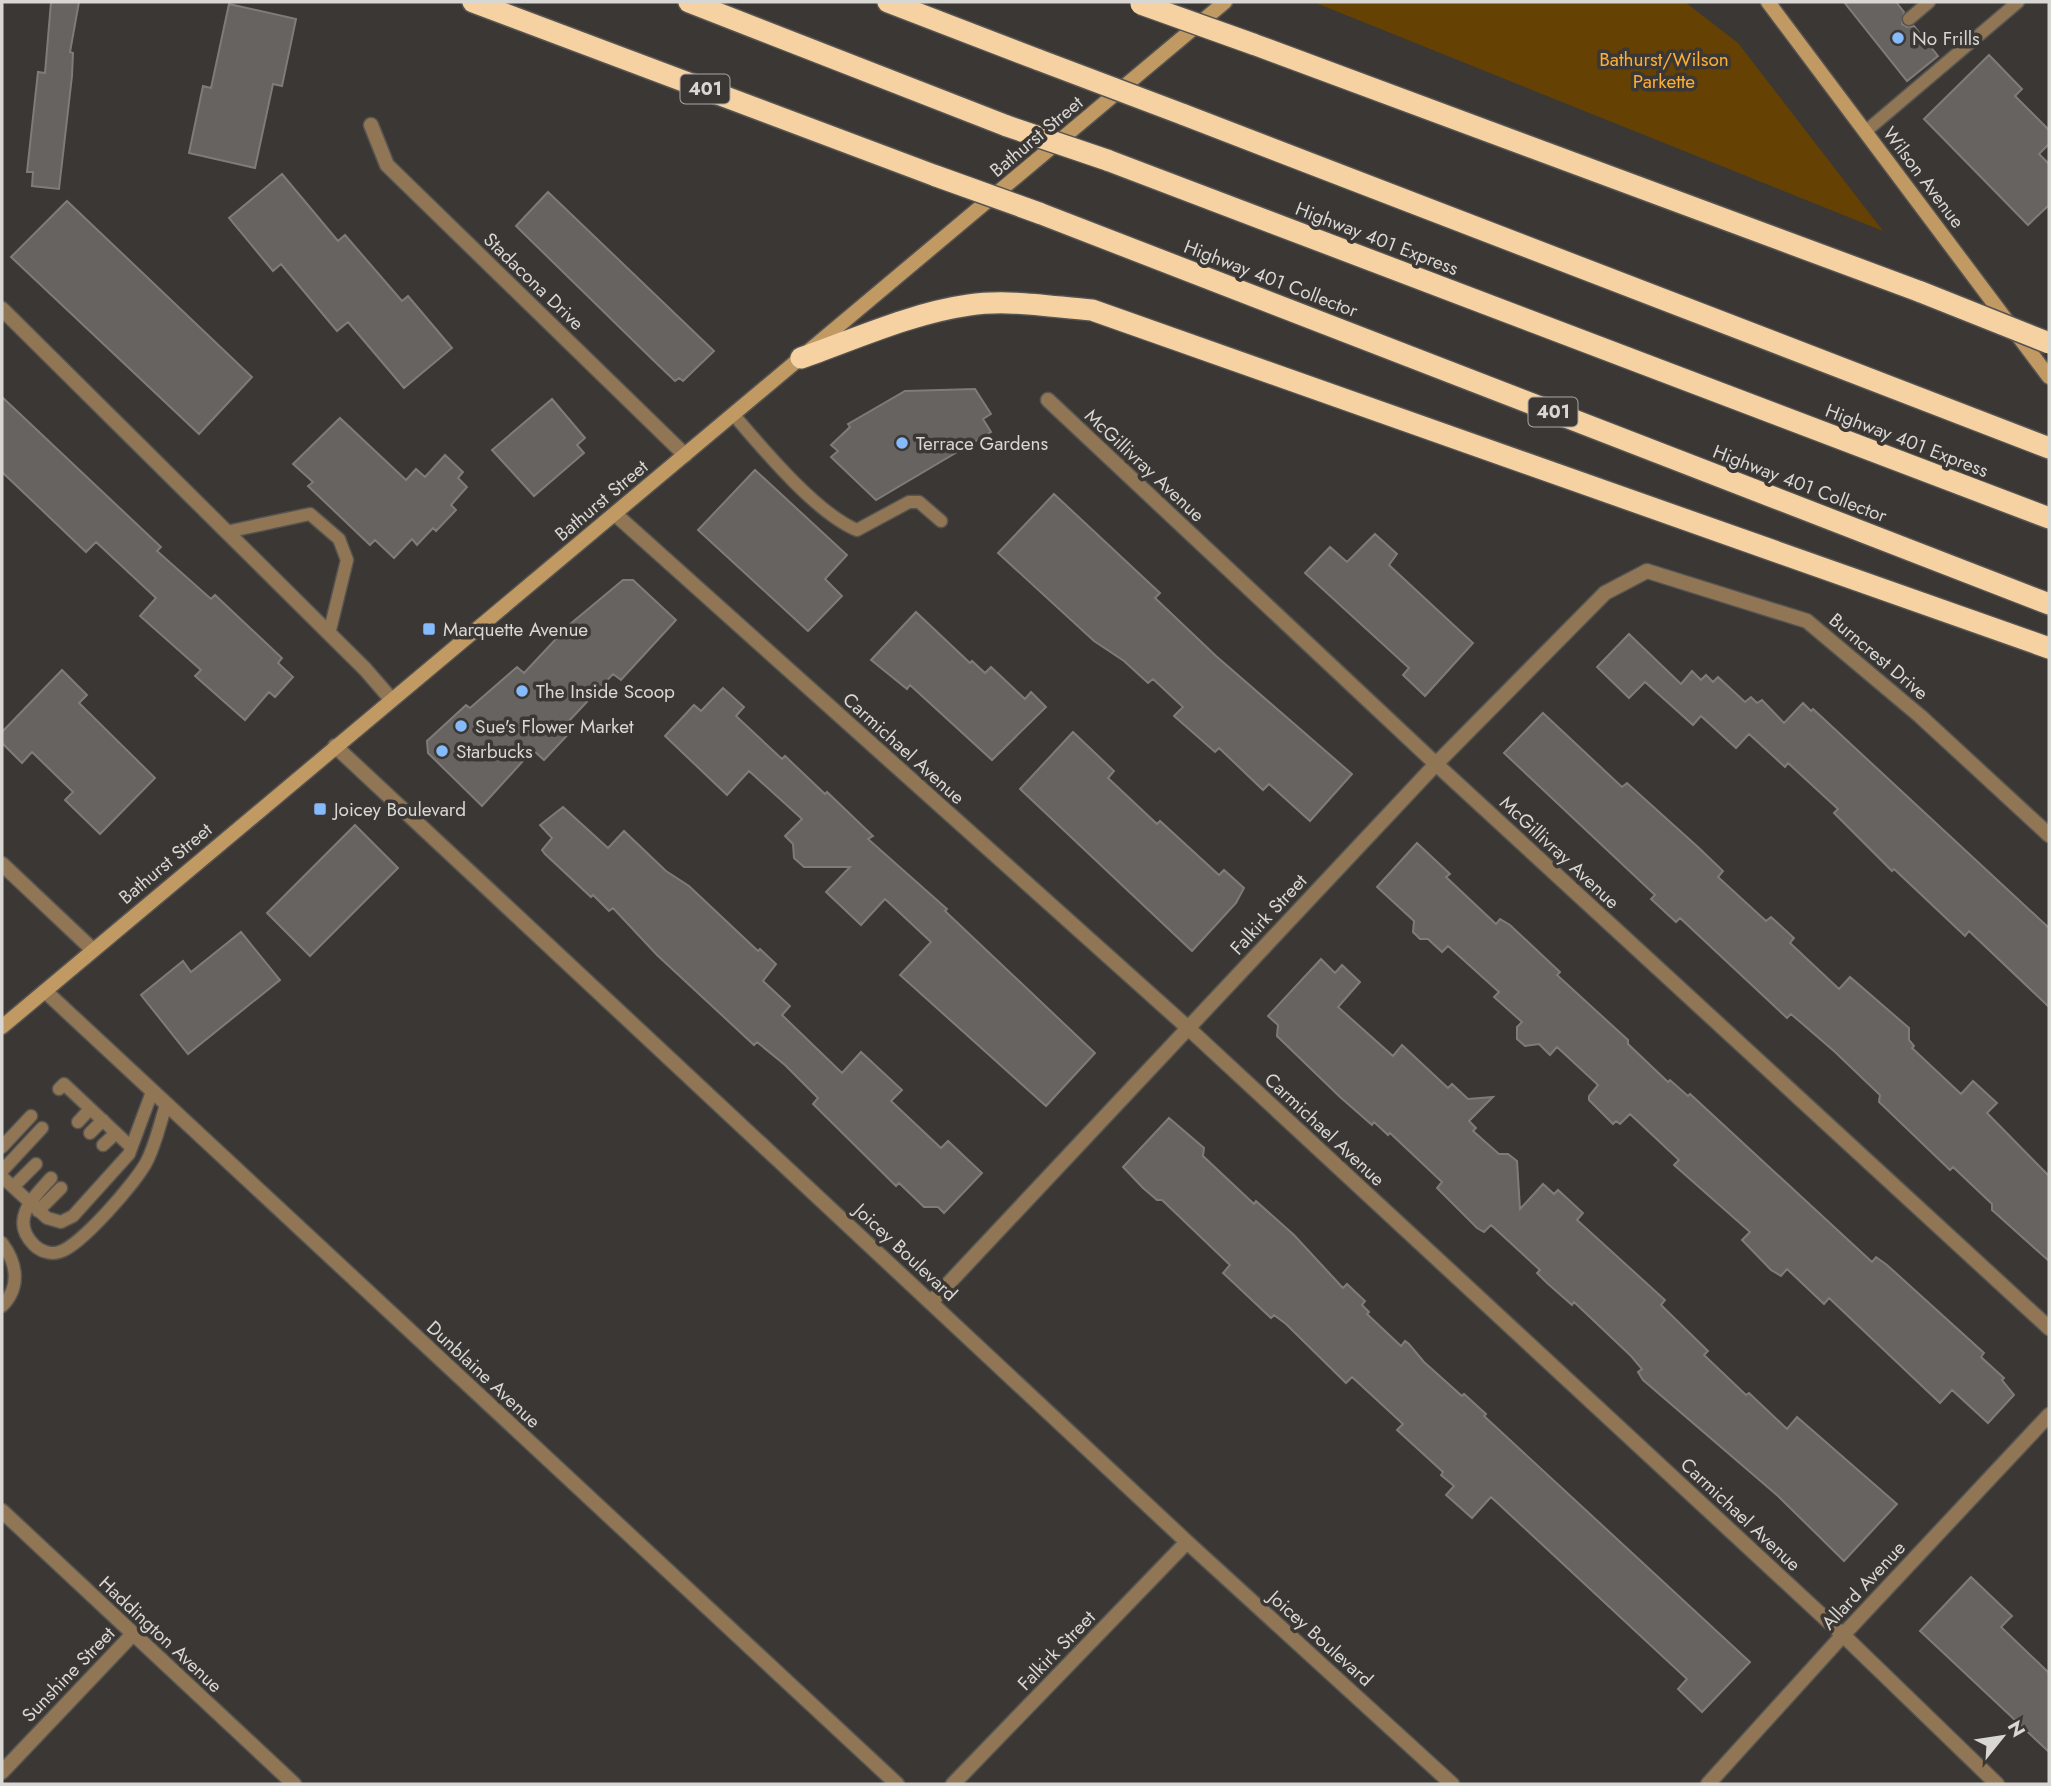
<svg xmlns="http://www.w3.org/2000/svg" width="2051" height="1786" viewBox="0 0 2051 1786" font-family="Jost,sans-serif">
<rect width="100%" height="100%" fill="#3a3734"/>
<path fill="#654204" d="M1685 2 1738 43 1883 231 1316 3Z"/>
<path fill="#666360" stroke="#7f7c78" stroke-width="2" d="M51 2H79L70 52 73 53 72 76 59 189 32 186 33 172H27L38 72 45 73Z
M1844 2H1896L1904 12 1902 24 1907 27 1914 26 1938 56 1907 81Z
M229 4 296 19 282 86 273 84 255 168 189 153 203 86 211 88Z
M1989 55 2022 89 2015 96 2049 130V144L2039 154 2049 164V205L2028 225 1924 119Z
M282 174 338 241 345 235 402 301 408 296 452 348 404 388 348 322 337 331 281 264 273 271 229 218Z
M548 192 714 351 683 381 679 378 675 381 652 359 516 226Z
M67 201 252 377 199 434 11 257Z
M975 389 991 414 983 419 991 432 876 500 831 457 838 451 831 445 850 427 848 424 905 391Z
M2 397 161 547 157 551 211 599 215 595 282 658 278 663 293 677 275 697 269 692 245 720 195 676 201 670 140 616 156 598 96 542 86 552 2 472Z
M552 399 585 438 577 445 584 453 534 496 492 450Z
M340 418 406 480 416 469 425 477 445 455 463 472 458 478 467 487 451 505 456 510 436 531 433 528 417 545 412 539 394 558 375 540 370 545 308 486 313 482 293 464Z
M755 470 847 555 825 579 842 596 808 631 698 530Z
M1054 494 1160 593 1155 598 1216 656 1352 774 1310 821 1269 784 1263 790 1219 748 1215 752 1174 716 1183 707 1153 679 1148 683 1124 661 1094 641 998 553Z
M1375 534 1397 554 1389 565 1473 643 1425 696 1403 675 1409 668 1305 573 1330 547 1347 562Z
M623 580H633L676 620 621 680 613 674 568 722 574 728 544 760 533 750 482 806 428 753 427 741 466 705 470 708 517 667 524 673 569 625Z
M916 612 970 663 972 661 985 673 991 667 1025 699 1031 692 1046 707 992 760 910 685 907 689 871 660Z
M1629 634 1681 684 1692 671 1701 680 1706 675 1713 682 1718 677 1745 702 1751 697 1757 703 1762 700 1784 723 1803 703 1811 711 1813 709 2049 928V1007L1969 931 1965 936 1894 869 1892 871 1834 813 1838 809 1788 763 1785 767 1749 734 1736 748 1701 716 1693 725 1645 682 1629 698 1597 667Z
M62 670 87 695 79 703 155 778 100 834 65 800 73 792 32 752 22 763 2 743V732Z
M723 688 744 707 736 716 782 759 785 756 825 794 827 792 873 836 868 839 947 909 945 911 1095 1053 1046 1106 900 975 931 942 885 899 861 925 826 892 850 867H804L794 858 793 844 785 836 802 819 749 771 727 795 665 736 694 705 701 711Z
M1543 713 1622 787 1627 783 1699 848 1723 871 1718 877 1766 921 1771 917 1794 938 1790 943 1839 989 1850 977 1909 1028V1040L1914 1046 1912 1048 1961 1094 1973 1081 1997 1103 1987 1113 2049 1176V1261L1992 1210V1204L1953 1167 1950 1170 1879 1102 1880 1095 1835 1052 1791 1014 1787 1018 1680 918 1676 922 1651 899 1655 895 1504 753Z
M1073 732 1114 771 1108 778 1157 824 1160 821 1219 875 1224 870 1244 888 1236 903 1192 951 1020 789Z
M563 807 608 848 624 831 666 871 689 886 758 951 760 949 776 964 763 981 790 1006 782 1015 842 1073 861 1052 902 1090 891 1101 941 1148 948 1141 982 1173 944 1213 938 1207H924L899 1183 896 1186 813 1104 818 1098 785 1065 757 1042 754 1045 657 955 613 908 609 911 593 895 591 897 545 854 542 850 552 838 540 825Z
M355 825 398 868 310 956 267 913Z
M1417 843 1450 874 1446 877 1496 924 1500 919 1510 925 1560 972 1557 975 1628 1040V1044L1668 1082 1670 1080 1688 1096 1690 1094 1872 1262 1876 1257 1887 1265 1984 1353 1981 1357 2004 1378 2002 1380 2014 1395 1988 1423 1952 1390 1940 1403 1829 1298 1824 1304 1787 1269 1781 1276 1771 1270 1742 1240 1750 1232 1674 1165 1679 1160 1630 1114 1620 1124 1616 1121 1613 1124 1589 1100V1096L1598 1085 1557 1047 1550 1055 1539 1044 1525 1046 1517 1039V1027L1522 1022 1494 997 1499 992 1448 946 1442 952 1428 939H1420L1413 932 1414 921 1377 887Z
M241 932 280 980 188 1054 141 995 183 961 191 972Z
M1321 959 1335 973 1342 965 1360 982 1338 1007 1393 1056 1402 1045 1448 1088 1452 1084 1468 1099 1493 1097 1469 1121 1476 1128 1473 1131 1499 1154H1508L1517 1161 1520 1209 1543 1184 1554 1194 1558 1190 1583 1213 1577 1220 1665 1300 1661 1305 1708 1351 1704 1355 1746 1395 1749 1393 1787 1429 1797 1417 1897 1504 1844 1561 1778 1496 1643 1380 1638 1372 1642 1369 1631 1356 1574 1302 1572 1305 1547 1283 1537 1273 1540 1270 1491 1225 1484 1232 1477 1228 1437 1188 1442 1182 1390 1133 1388 1135 1374 1122 1372 1125 1340 1097 1277 1036 1278 1025 1268 1016Z
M1169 1118 1204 1148 1203 1156 1254 1204 1256 1201 1294 1235 1343 1288 1347 1284 1365 1301 1362 1305 1369 1312 1367 1314 1401 1346 1405 1341 1409 1344 1424 1362 1462 1396 1464 1394 1486 1414 1484 1416 1750 1662 1702 1712 1678 1689 1687 1679 1491 1497 1472 1518 1446 1495 1454 1486 1441 1475 1443 1472 1397 1430 1403 1424 1352 1377 1346 1383 1286 1324 1274 1315 1271 1318 1223 1273 1230 1265 1162 1200H1157L1143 1188 1123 1167Z
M1971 1577 2012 1616 2001 1627 2049 1673V1752L1920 1631Z"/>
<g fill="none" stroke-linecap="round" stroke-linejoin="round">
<g stroke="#565451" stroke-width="15">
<path id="service" d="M1909 19 1929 2
M1866 131 2018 2
M733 414C762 448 817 514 857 530L909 502H919L941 521
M226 532 310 514 339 539 347 560 329 634
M59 1089 64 1084 131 1147
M78 1122 90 1109
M90 1133 103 1120
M103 1145 116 1133
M2 1147 31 1116
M2 1171 42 1128
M2 1177 47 1218 61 1222 73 1216 129 1154 152 1092
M51 1178C33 1198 9 1220 34 1245 40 1251 51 1255 59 1252 80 1247 137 1181 147 1161 156 1143 160 1123 166 1105
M13 1187 36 1164
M38 1211 61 1188
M2 1243C17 1263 21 1287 2 1306"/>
</g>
<g stroke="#565451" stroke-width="17">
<path id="minor" d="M371 125 387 165 685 455
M2 309 365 669 391 699
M1048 400 1436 764 2049 1328
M615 514 1187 1027 1843 1635 1997 1784
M335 746 1187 1542 1452 1784
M2 864 92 949
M45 991 897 1784
M932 1301 1436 764 1605 593 1647 571 1807 621 1920 716 2049 835
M2 1511 294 1784
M2 1772 133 1634
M953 1784 1187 1542
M1708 1784 1843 1635 2049 1415"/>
</g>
<g stroke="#565451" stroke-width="17">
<path id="secondary" d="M1768 2 2049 377
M2 1027 1225 2"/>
</g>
<g stroke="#565451" stroke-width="24">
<path id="motorway" d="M473 2 936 176
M689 2 1007 126
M888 2 1039 60
M1253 44 1921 292
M1182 114 2049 448
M1107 160 2049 518
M1039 213 2049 604
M801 358C855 339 912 313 969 305 1009 299 1052 307 1092 310L2049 648"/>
</g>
<use href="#service" stroke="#907655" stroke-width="12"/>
<use href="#minor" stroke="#907655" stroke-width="14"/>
<use href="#secondary" stroke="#c19963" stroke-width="14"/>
<use href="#motorway" stroke="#f6d1a1" stroke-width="21"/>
<g stroke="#565451" stroke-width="24" stroke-linecap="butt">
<path id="motorway-bridge" d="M1141 4 1253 44
M1039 60 1182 114
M1007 126 1107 160
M936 176 1039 213
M1921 292 2049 343"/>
</g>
<use href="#motorway-bridge" stroke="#f6d1a1" stroke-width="21"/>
</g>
<g fill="#86bbfb" stroke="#3a3734" stroke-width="2.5">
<circle cx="1898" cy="38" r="7"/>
<circle cx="902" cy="443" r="7"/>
<rect x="422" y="622" width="14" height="14" rx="3.5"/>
<circle cx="522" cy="691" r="7"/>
<circle cx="461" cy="726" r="7"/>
<circle cx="442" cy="751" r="7"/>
<rect x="313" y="802" width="14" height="14" rx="3.5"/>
</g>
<g text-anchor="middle" stroke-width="7" stroke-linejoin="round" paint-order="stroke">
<g fill="#3a3734" stroke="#a9a7a4" stroke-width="2">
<rect x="680.5" y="74.5" width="49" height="29" rx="5"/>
<rect x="1528.5" y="397.5" width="49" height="29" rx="5"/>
</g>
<g font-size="18" font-weight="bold" fill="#d8d7d4">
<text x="705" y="95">401</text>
<text x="1553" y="418">401</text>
</g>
<g font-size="19" fill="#d8d7d4" stroke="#3a3734" text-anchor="start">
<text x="1912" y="45">No Frills</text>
<text x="916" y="450">Terrace Gardens</text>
<text x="443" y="636">Marquette Avenue</text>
<text x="536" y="698">The Inside Scoop</text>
<text x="475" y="733">Sue's Flower Market</text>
<text x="456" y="758">Starbucks</text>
<text x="334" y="816">Joicey Boulevard</text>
</g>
<g font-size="19" fill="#fcaf35" stroke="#3a3734">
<text x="1664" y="66">Bathurst/Wilson<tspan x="1664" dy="22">Parkette</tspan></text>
</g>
<g font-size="19" fill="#d8d7d4" stroke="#3a3734">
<text transform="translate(1036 136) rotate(-40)" y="7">Bathurst Street</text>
<text transform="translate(1924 177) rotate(53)" y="7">Wilson Avenue</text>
<text transform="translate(1377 238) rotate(21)" y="7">Highway 401 Express</text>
<text transform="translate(1271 278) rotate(21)" y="7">Highway 401 Collector</text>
<text transform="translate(534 281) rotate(44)" y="7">Stadacona Drive</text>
<text transform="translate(1907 440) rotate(21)" y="7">Highway 401 Express</text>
<text transform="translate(1145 465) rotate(43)" y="7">McGillivray Avenue</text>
<text transform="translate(1800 483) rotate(21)" y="7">Highway 401 Collector</text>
<text transform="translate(601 500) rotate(-40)" y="7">Bathurst Street</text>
<text transform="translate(1879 656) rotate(40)" y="7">Burncrest Drive</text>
<text transform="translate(904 748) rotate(42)" y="7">Carmichael Avenue</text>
<text transform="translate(1560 852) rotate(43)" y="7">McGillivray Avenue</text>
<text transform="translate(165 863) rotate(-40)" y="7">Bathurst Street</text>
<text transform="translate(1268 914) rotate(-47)" y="7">Falkirk Street</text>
<text transform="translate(1325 1129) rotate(43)" y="7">Carmichael Avenue</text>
<text transform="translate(906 1252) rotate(43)" y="7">Joicey Boulevard</text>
<text transform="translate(484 1374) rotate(43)" y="7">Dunblaine Avenue</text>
<text transform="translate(1741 1514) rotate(43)" y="7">Carmichael Avenue</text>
<text transform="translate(1863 1585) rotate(-47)" y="7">Allard Avenue</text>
<text transform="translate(161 1634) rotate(43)" y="7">Haddington Avenue</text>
<text transform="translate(1321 1638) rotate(42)" y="7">Joicey Boulevard</text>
<text transform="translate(1056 1650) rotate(-46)" y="7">Falkirk Street</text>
<text transform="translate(68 1674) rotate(-46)" y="7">Sunshine Street</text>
</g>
</g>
<rect width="2051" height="1786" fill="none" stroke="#d8d7d4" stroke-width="7"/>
<g transform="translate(2002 1737) rotate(60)" stroke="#3a3734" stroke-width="5" paint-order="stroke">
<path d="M0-5L12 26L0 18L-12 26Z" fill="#d8d7d4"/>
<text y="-10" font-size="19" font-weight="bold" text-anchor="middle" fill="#d8d7d4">N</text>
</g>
</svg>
